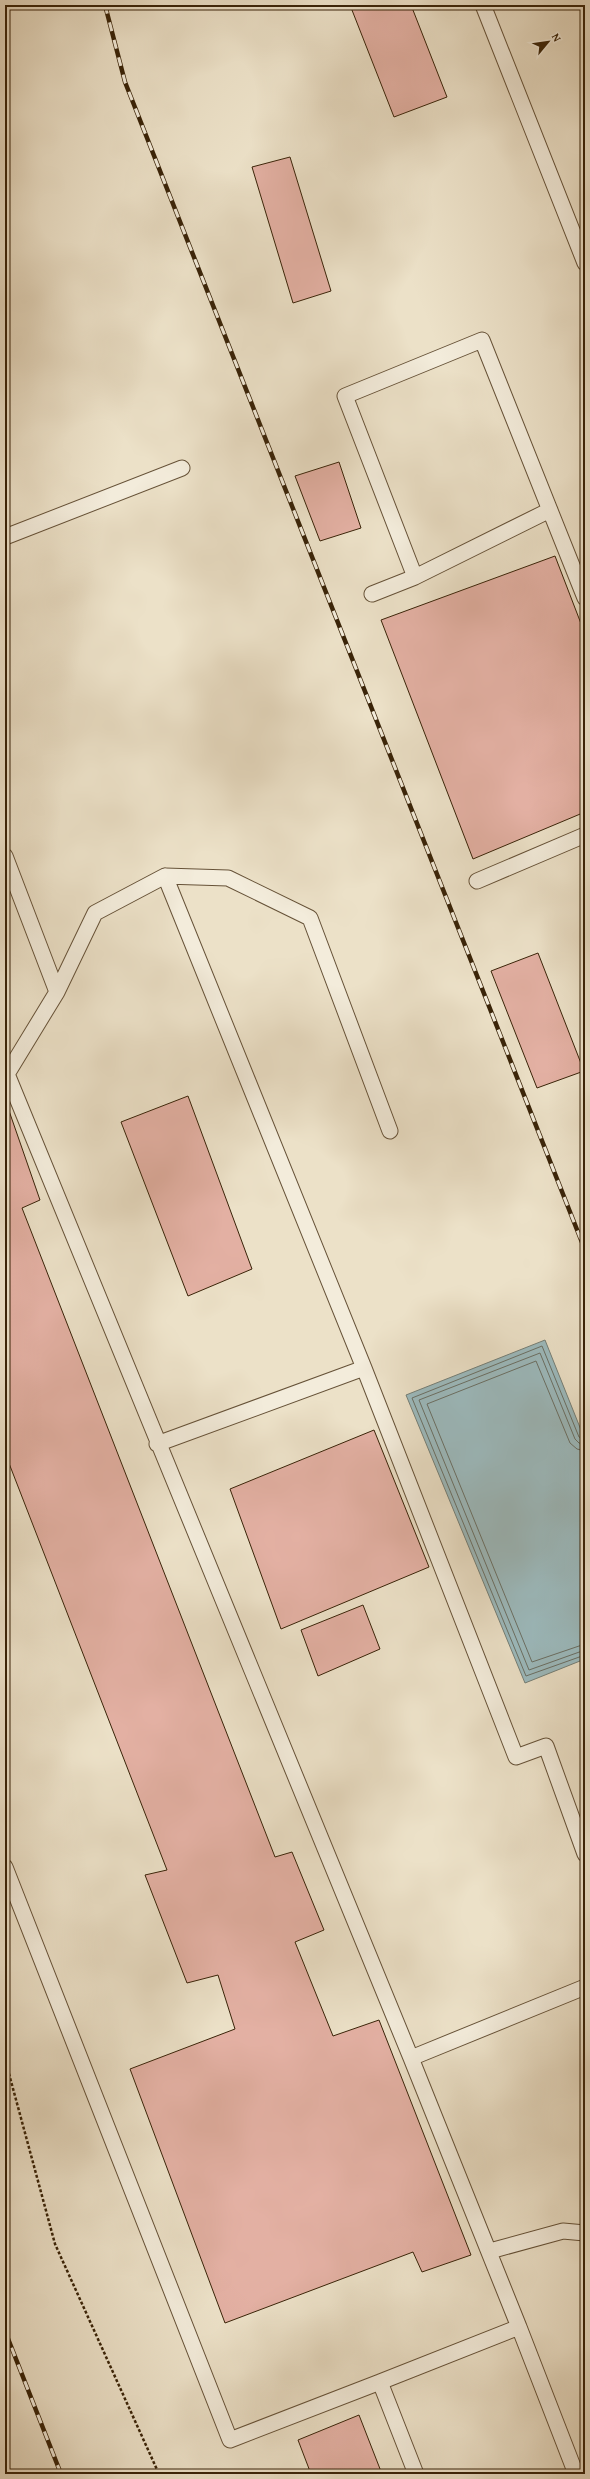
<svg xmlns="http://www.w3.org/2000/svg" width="590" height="2479" viewBox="0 0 590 2479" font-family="'Gentium Book Plus',serif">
<rect width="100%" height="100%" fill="#ece1c8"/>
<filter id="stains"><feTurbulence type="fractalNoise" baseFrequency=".005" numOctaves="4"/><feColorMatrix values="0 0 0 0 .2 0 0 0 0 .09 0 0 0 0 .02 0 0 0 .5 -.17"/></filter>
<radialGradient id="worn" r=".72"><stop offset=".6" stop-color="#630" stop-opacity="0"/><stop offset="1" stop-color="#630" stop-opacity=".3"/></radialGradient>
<path fill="#9cbbbf" stroke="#747e76" d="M545 1340 585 1440V1659L525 1683 406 1395Z"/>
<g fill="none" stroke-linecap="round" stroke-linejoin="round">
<path stroke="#6a6f64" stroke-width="1" d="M585 1440 579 1437 542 1346 412 1398 526 1676 585 1655
M585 1445 579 1443 575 1439 540 1353 419 1400 529 1670 585 1650
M585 1451 577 1449 570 1443 536 1361 427 1404 532 1662 585 1644"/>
</g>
<path fill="#e3b0a3" stroke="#392308" d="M350 5H411L447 97 394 117Z
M290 157 331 291 293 303 252 167Z
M339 462 361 528 320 541 295 476Z
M555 556 585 634V812L473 859 381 620Z
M538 953 584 1071 537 1088 491 971Z
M188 1096 252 1269 188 1296 121 1122Z
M7 1105 40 1200 22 1208 275 1857 292 1852 324 1930 295 1942 333 2036 379 2020 471 2255 422 2272 413 2252 225 2323 130 2069 235 2029 218 1975 187 1983 145 1875 167 1870 5 1453V1106Z
M374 1430 429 1567 281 1629 230 1489Z
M363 1605 380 1649 318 1676 301 1630Z
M359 2415 382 2474H311L298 2440Z"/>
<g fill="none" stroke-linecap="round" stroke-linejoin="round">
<g stroke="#665238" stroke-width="17">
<path id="lane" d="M483 5 585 263
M5 537 182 468
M415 577 345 396 482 340 585 598
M372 594 415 577 550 510
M5 856 57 992
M165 876 228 878 310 918 390 1131
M477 881 585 835
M5 1069 411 2058 519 2327 380 2382 416 2474
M7 1074 57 992 95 913 165 876 364 1368 516 1757 546 1746 585 1854
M157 1444 364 1368
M5 1867 230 2440 380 2382
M411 2058 585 1987
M490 2251 563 2231 585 2233
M519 2327 576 2474"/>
</g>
<path stroke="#392308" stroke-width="2.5" stroke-dasharray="3 2" stroke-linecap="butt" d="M5 2059 55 2244 159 2474"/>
<use href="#lane" stroke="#f3ecdb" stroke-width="15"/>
<g stroke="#392308" stroke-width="4.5">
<path id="rail" d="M105 5 125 82 585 1250
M5 2331 61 2474"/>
</g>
<use href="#rail" stroke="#f3ecdb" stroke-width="3" stroke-dasharray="9" stroke-linecap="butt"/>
</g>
<rect width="590" height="2479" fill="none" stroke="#ece1c8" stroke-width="20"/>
<rect x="6" y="6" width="578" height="2467" fill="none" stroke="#392308" stroke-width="2"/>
<rect x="10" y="10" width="570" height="2459" fill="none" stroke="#392308"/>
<g transform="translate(548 42) rotate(61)" stroke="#f3ecdb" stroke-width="3" paint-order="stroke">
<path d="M0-3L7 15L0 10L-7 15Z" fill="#392308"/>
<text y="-6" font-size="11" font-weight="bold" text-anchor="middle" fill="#392308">N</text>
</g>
<rect width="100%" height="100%" filter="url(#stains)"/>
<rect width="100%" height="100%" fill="url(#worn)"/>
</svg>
